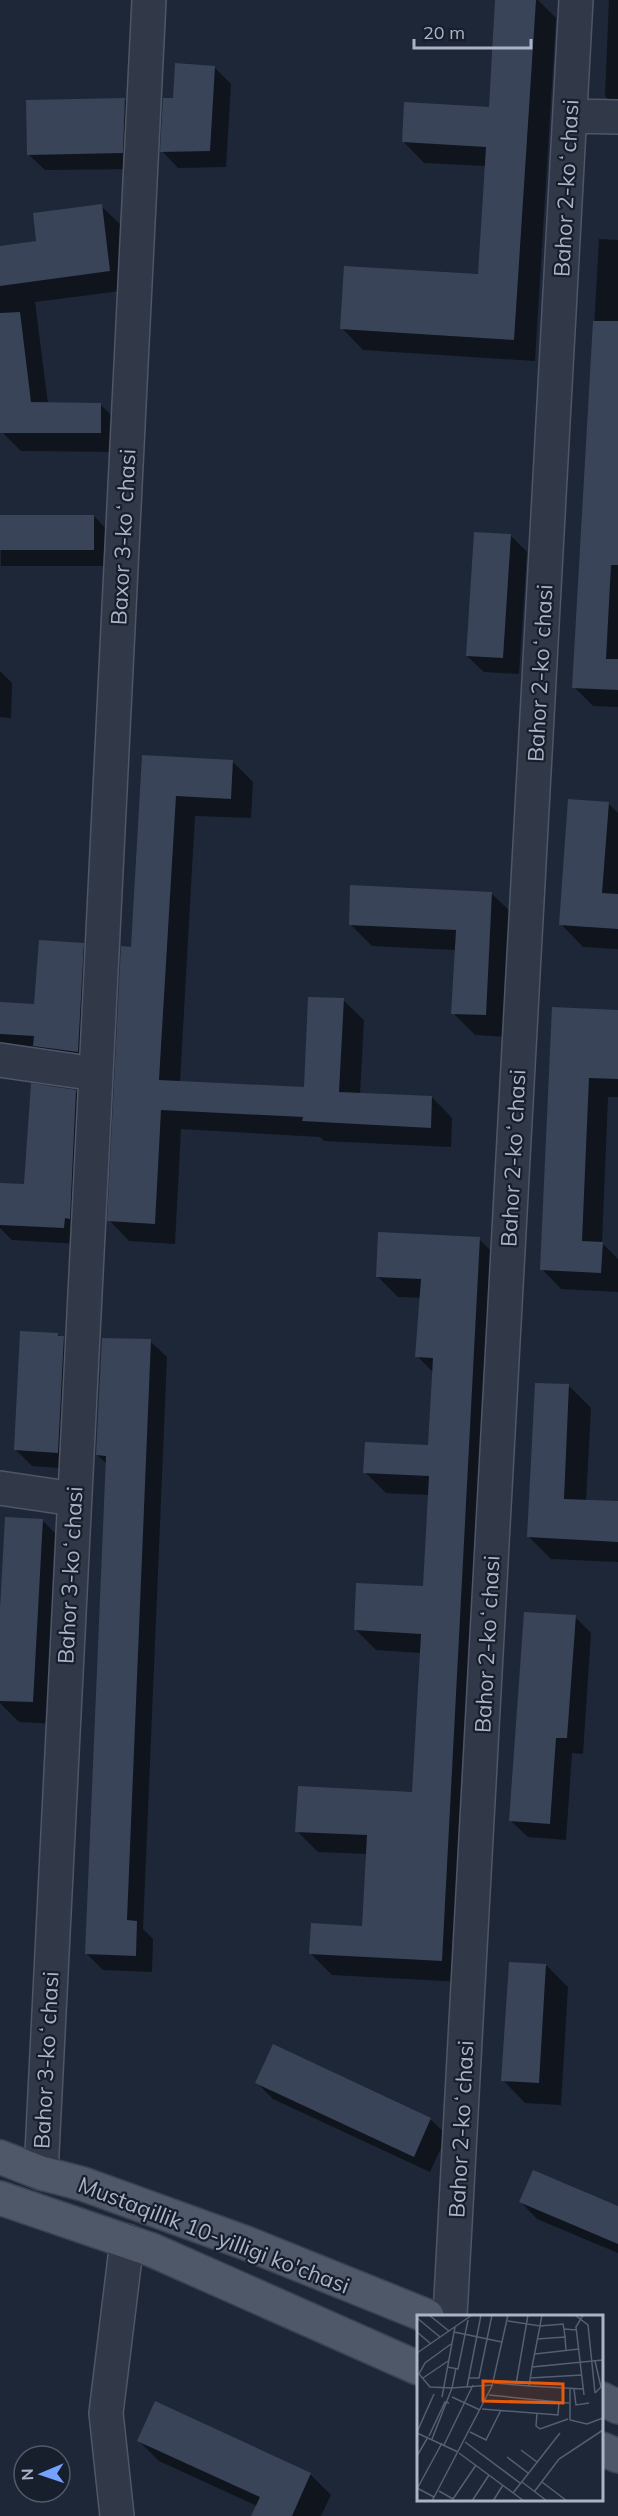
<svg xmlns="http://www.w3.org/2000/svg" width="618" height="2516" viewBox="0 0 618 2516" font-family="Mulish,sans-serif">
<rect width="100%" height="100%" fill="#1d2738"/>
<path fill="#0007" d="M497 0H538L556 18 535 361 363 350 342 328 480 276 486 166 424 163 403 141 490 109Z
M609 0H618V109L605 96Z
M214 67 231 84 226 167 178 168 162 151 174 99Z
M125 100 141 116 139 169 45 170 28 154Z
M101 206 121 225 128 290 35 302 48 404H100L119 423V452L21 451 2 432 0 415V247L38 242Z
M599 239 618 240V707L593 706 574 687Z
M0 516H94L110 533V566H1Z
M511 536 527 552 519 674 484 672 467 656Z
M0 671 12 683 11 718 0 717Z
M144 757 233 762 253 782 251 818 195 816 180 1082 306 1089 343 1000 364 1020 360 1094 432 1097 452 1118 451 1147 324 1141 320 1137 181 1129 175 1244 129 1241 109 1220 133 948Z
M608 803 618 813V949L583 947 561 924Z
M491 893 514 915 508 1037 475 1035 453 1013 456 950 372 946 350 924Z
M83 945 100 961 94 1068 7 1050 0 1043V1003L36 1006Z
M553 1009 618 1012V1097H608L602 1243 618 1259V1292L561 1289 542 1269Z
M76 1092 92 1108 80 1244 12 1240 0 1228V1184L26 1186Z
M479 1239 500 1260 463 1982 332 1975 311 1954 363 1927 368 1854 318 1852 297 1831 413 1794 421 1653 376 1650 355 1629 424 1588 429 1495 386 1493 365 1472 430 1447 434 1373 417 1356 421 1298 398 1297 377 1276Z
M57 1334 80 1354 74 1469 32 1466 15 1449Z
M150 1341 167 1357 143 1929 153 1939 152 1972 103 1970 87 1954 107 1464 97 1455Z
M569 1386 591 1408 586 1501 618 1503V1562L551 1559 529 1537Z
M43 1521 65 1543 55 1724 19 1722 0 1703V1637Z
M575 1617 591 1633 583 1754 572 1753 566 1840 528 1837 511 1821Z
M546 1965 568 1987 561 2105 525 2103 503 2080Z
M257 2083 430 2119 447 2135 430 2172 273 2099Z
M521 2202 618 2207V2253L537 2219Z
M139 2441 310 2474 331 2495 321 2516H252L257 2506 159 2461Z"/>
<path fill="#394459" d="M495 0H536L514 340 340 329 344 266 478 274 486 147 402 142 404 102 489 107Z
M175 63 215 66 210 151 160 152 163 98H173Z
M125 98 123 153 27 155 26 100Z
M102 204 110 271 0 286V246L36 241 33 213Z
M20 312 31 402 101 403V433H0V313Z
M593 321H618V565H611L606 659H618V690L572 688Z
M0 515H94V550H0Z
M474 532 511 534 503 658 466 656Z
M142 755 233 760 231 799 176 796 159 1080 304 1087 308 997 344 998 339 1092 432 1096 431 1128 302 1121 303 1117 161 1110 155 1224 107 1221 121 946 131 947Z
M568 799 609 802 602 893 618 894V929L559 925Z
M350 885 492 892 486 1015 451 1014 456 930 349 925Z
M39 940 84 943 78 1052 33 1046 34 1036 0 1034V1002L34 1004Z
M552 1007 618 1010V1079L589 1078 582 1241 603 1242 601 1273 540 1270Z
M31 1083 76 1090 70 1219 65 1218 64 1228 0 1225V1183L24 1184Z
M378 1232 480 1237 442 1961 309 1954 311 1923 362 1926 367 1835 295 1832 298 1786 412 1792 421 1634 354 1630 356 1583 423 1586 429 1476 363 1473 365 1442 428 1445 433 1358 415 1357 421 1279 376 1277Z
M20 1331 58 1333V1336H64L58 1453 14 1450Z
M102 1338 151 1339 127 1920 137 1921 136 1956 85 1954 106 1456 96 1455Z
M535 1383 569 1384 564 1499 618 1501V1542L527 1537Z
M5 1517 43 1519 33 1702 0 1701V1609Z
M524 1612 576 1615 567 1738H556L550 1824 509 1821Z
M509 1962 546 1964 539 2083 501 2081Z
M273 2044 431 2118 414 2157 255 2083Z
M533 2170 618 2206V2244L519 2202Z
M155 2401 311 2473 292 2516H251L260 2497 137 2441Z"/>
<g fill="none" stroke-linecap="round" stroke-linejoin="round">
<g stroke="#4f5667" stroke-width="36">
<path id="minor" d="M570 116 618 117
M0 1060 96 1074 41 2173
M96 1074 149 0
M0 1488 74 1499
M450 2316 576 0
M117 2516 106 2413 127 2241"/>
</g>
<g stroke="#3b4252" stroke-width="36">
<path id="major" d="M0 2157 41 2173 83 2184 246 2243 427 2316
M0 2198 152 2250 418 2368
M602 2399 618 2407
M602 2449 618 2456"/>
</g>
<use href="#minor" stroke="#313948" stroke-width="33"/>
<use href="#major" stroke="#4f5869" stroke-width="33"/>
</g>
<g text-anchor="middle" stroke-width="4.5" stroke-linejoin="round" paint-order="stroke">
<g font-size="22" fill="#abb3c6" stroke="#171e2c">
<text transform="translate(566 188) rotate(-87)" y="8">Bahor 2-koʻchasi</text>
<text transform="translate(123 537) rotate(-87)" y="8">Baxor 3-koʻchasi</text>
<text transform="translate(540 673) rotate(-87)" y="8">Bahor 2-koʻchasi</text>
<text transform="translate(513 1158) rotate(-87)" y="8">Bahor 2-koʻchasi</text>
<text transform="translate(70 1575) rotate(-87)" y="8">Bahor 3-koʻchasi</text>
<text transform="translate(487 1644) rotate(-87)" y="8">Bahor 2-koʻchasi</text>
<text transform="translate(46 2060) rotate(-87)" y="8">Bahor 3-koʻchasi</text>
<text transform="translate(461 2129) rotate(-87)" y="8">Bahor 2-koʻchasi</text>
<text transform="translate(214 2235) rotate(21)" y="8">Mustaqillik 10-yilligi ko'chasi</text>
</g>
</g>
<g transform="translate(417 2315)">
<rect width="186" height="186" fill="#1d2738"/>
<path fill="none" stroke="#565f71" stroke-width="1.5" d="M12 0 32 16M158 0 171 10 178 78M166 0 159 12 167 80M0 3 23 22M91 6 123 11 125 0M0 17 14 29M37 17 85 27M148 22 147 14 160 15M120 24 148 22 149 36M0 38 55 0M118 39 162 34M30 52 41 54 51 5M115 52 123 11 146 9 147 14M39 53 35 73 75 70M6 63 31 46M52 63H62L75 0M113 63 165 60M77 68 112 71 115 52 186 45M99 69 111 0M112 71 166 74M50 72 64 0M153 74V105L170 109 186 103M157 74 159 90 172 88M178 78 184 72 178 46M72 80 152 88M25 82 38 12M35 82 63 95M65 94 141 100 142 87M120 98 119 111 123 114 151 104M0 117 17 79M53 117 69 125 84 95M0 118 41 137M12 121 28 87 32 88M15 124 35 73 13 72 2 59 8 48 34 29M48 127 103 168M27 130 56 70M104 135 120 147M42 138 107 186M0 141 11 122M90 142 111 158M105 167 130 186M125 167 150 186M0 173 17 182M0 174 25 128M22 176 36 184 59 150M117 177 142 144 186 115M96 178 143 118M15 186 75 71 91 0M55 186 72 160M76 186 86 170"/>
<path fill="#e8590c" fill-opacity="0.15" stroke="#e8590c" stroke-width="3" d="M66 66 146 69V88L66 86Z"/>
<rect width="186" height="186" fill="none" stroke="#abb3c6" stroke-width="3"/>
</g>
<g transform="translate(42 2474) rotate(268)"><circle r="28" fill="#171e2c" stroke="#525a6a" stroke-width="1.5"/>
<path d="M0-4.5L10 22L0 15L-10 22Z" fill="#76a2ff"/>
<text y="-9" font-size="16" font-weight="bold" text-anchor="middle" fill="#abb3c6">N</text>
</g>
<path d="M414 39v9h117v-9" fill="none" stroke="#abb3c6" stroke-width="3"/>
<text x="423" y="39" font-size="18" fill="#abb3c6" stroke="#171e2c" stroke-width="4.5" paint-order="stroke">20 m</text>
</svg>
